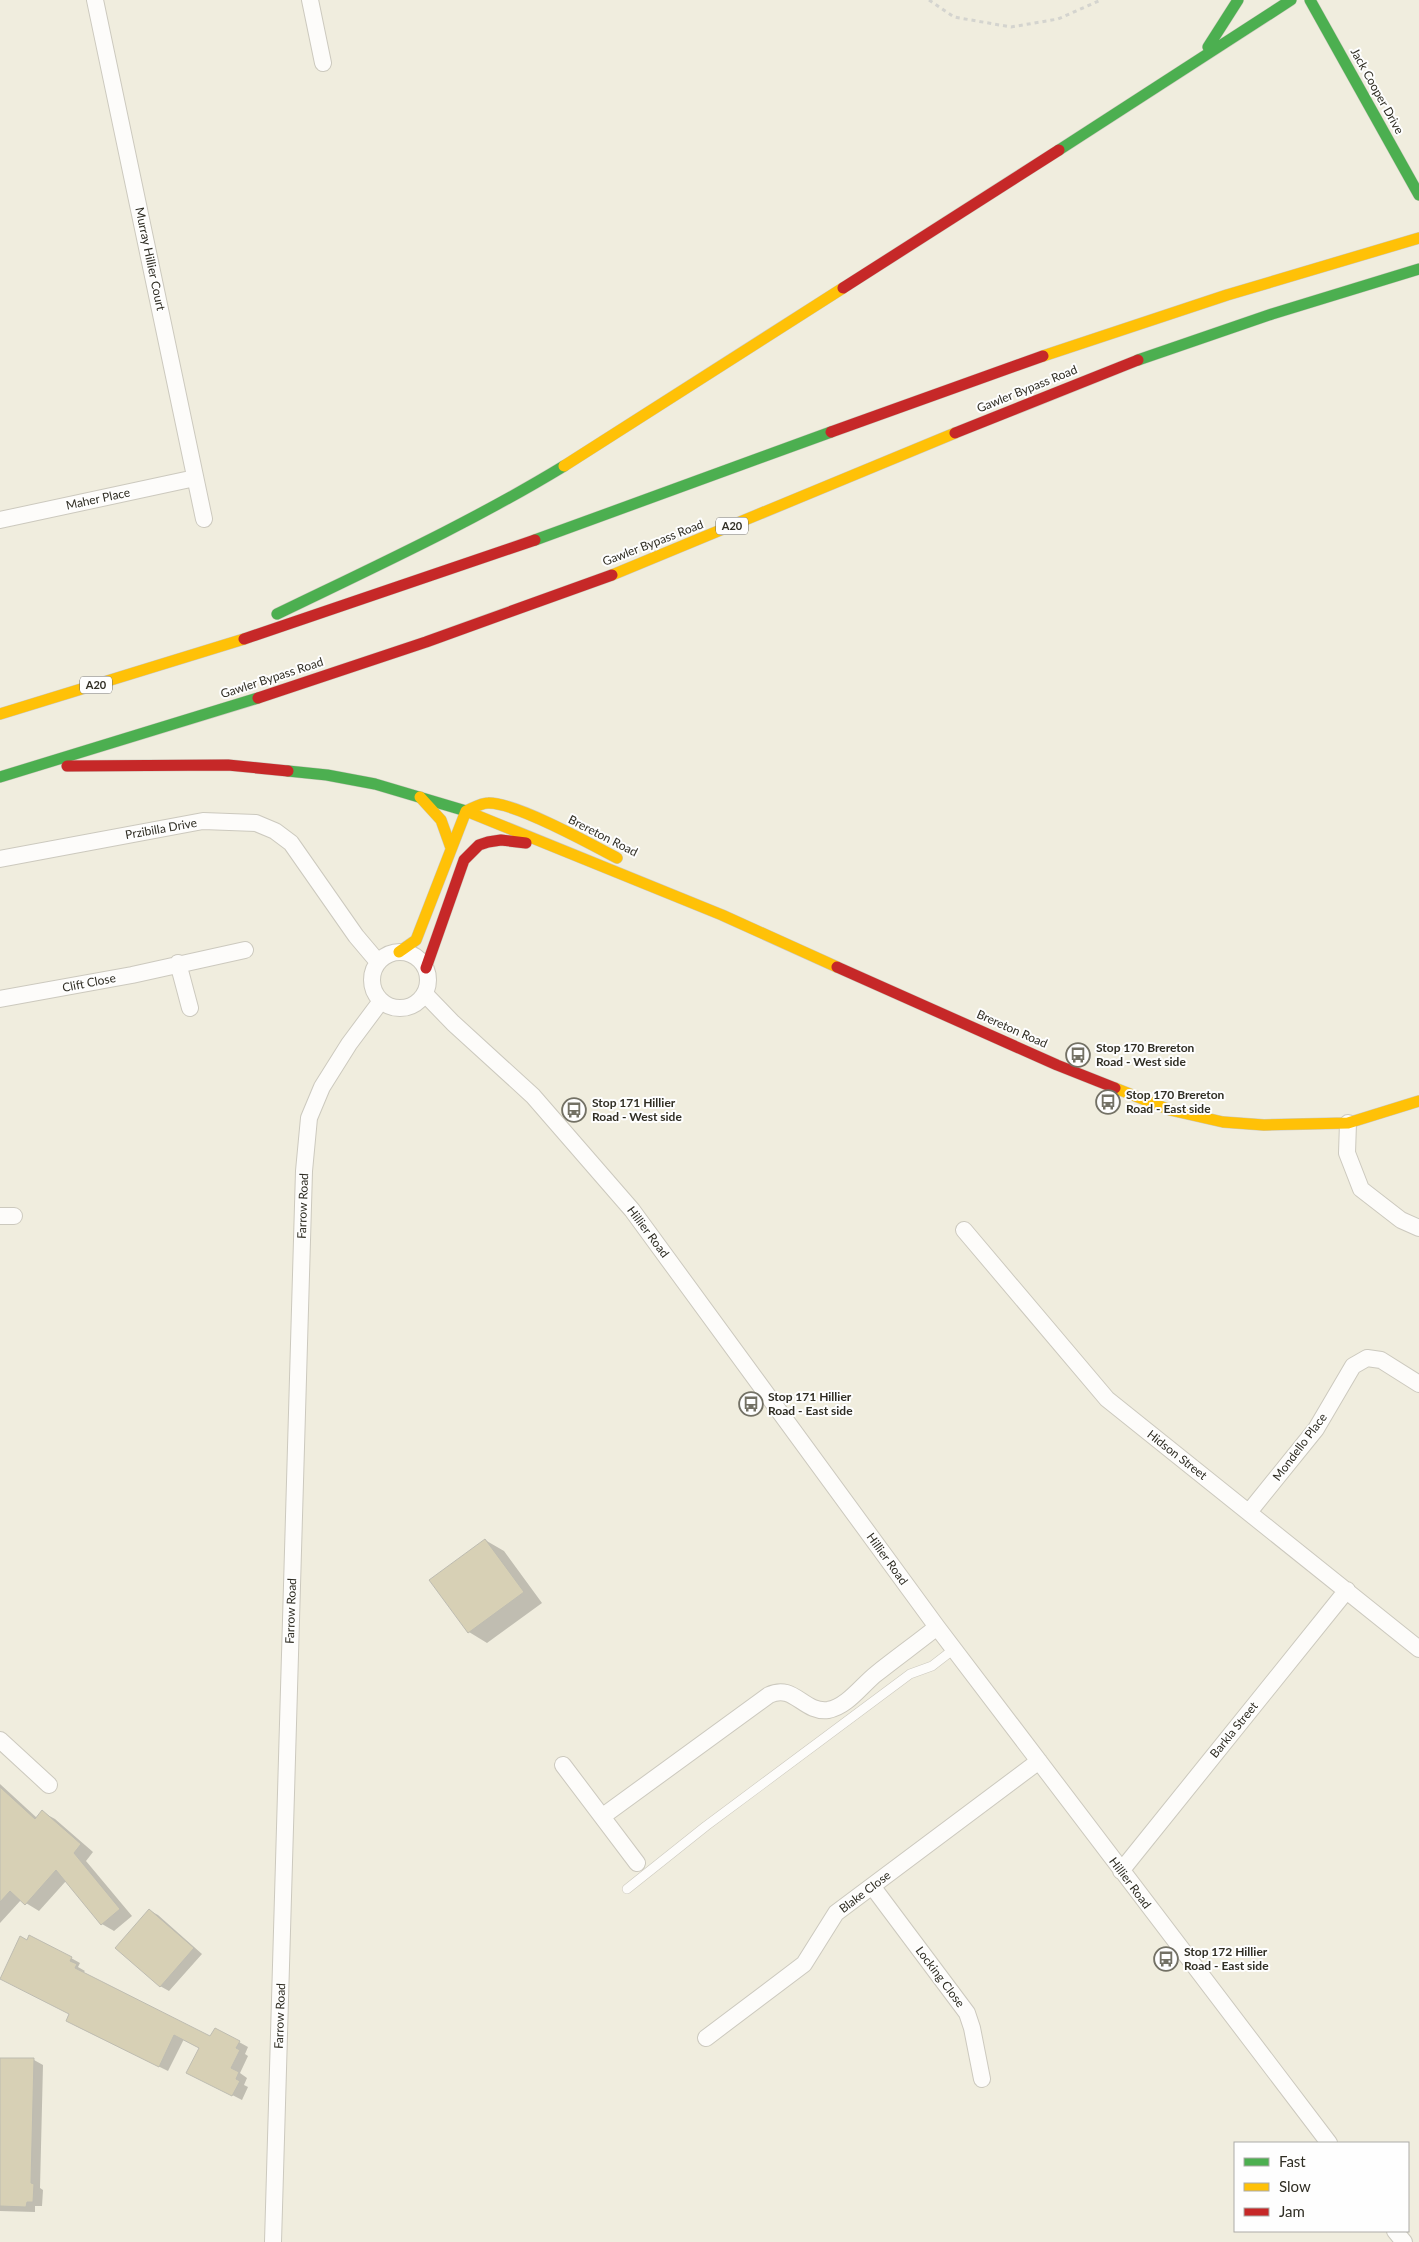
<svg xmlns="http://www.w3.org/2000/svg" width="1419" height="2242" viewBox="0 0 1419 2242" font-family="Lato,sans-serif">
<rect width="100%" height="100%" fill="#f0edde"/>
<path fill="#0003" d="M485 1540 504 1551 542 1603 487 1643 469 1632Z
M0 1784 37 1818 42 1812 55 1819 93 1852 86 1861 132 1916 114 1931 102 1924 66 1881 39 1911 21 1900 0 1923Z
M149 1910 158 1915 202 1954 169 1991 160 1986Z
M71 1958 80 1963 78 1967 85 1971 83 1973 210 2038 239 2042 248 2047 245 2054 248 2056 240 2073 247 2078 244 2085 248 2087 242 2100 197 2077 200 2048 184 2039 168 2071 76 2026 71 2014 10 1983Z
M34 2060 43 2065 40 2188 43 2190 42 2206H35V2212L0 2211V2086Z"/>
<path fill="#d7d0b5" stroke="#bebcb1" d="M485 1539 524 1592 468 1633 429 1580Z
M0 1787 35 1819 42 1810 81 1844 74 1853 120 1909 101 1925 56 1870 25 1905 10 1891 0 1902Z
M149 1909 194 1948 160 1987 115 1948Z
M29 1935 72 1957 70 1961 77 1964 75 1968 210 2036 215 2028 240 2041 236 2048 240 2050 231 2068 239 2072 236 2079 240 2081 232 2096 186 2073 199 2048 174 2035 159 2067 66 2021 69 2014 0 1979 20 1936 27 1940Z
M0 2058H34L31 2183 34 2184 33 2202H27L26 2207 0 2206Z"/>
<g fill="none" stroke-linecap="round" stroke-linejoin="round">
<g stroke="#ccc9be" stroke-width="10">
<path id="lane" d="M627 1889 706 1826 910 1674 932 1666 954 1649"/>
</g>
<g stroke="#ccc9be" stroke-width="18">
<path id="street" d="M95 0 204 519
M310 0 323 63
M0 520 195 478
M0 859 203 821 256 823 275 831 291 843 356 936 378 962
M372 980a28 28 0 1 1 56 0a28 28 0 1 1-56 0Z
M178 963 190 1008
M425 994 453 1023 533 1096 632 1210 937 1627 1329 2143
M0 999 132 975 245 950
M1348 1123 1347 1153 1361 1189 1401 1220 1419 1228
M0 1216H14
M964 1230 1107 1399 1419 1649
M1249 1512 1316 1429 1353 1366 1367 1358 1381 1360 1419 1384
M0 1740 49 1785
M563 1765 637 1863
M603 1816 769 1695C794 1683 803 1713 828 1710 847 1707 862 1685 876 1674 896 1658 917 1643 937 1627
M1121 1871 1347 1590
M872 1886 967 2013 972 2028 982 2079
M706 2038 804 1964 836 1913 1039 1761
M1395 2231 1404 2242
M273 2242 304 1171 309 1118 322 1087 349 1044 381 1001"/>
</g>
<g stroke="#ccc9be" stroke-width="12">
<path id="fast" d="M1310 0 1419 195
M1208 47 1238 0
M1059 150 1291 0
M1138 360 1272 314 1419 269
M535 540 831 432
M277 614C374 567 472 522 564 466
M288 771 327 775 375 784 466 811
M0 777 258 698"/>
</g>
<g stroke="#ccc9be" stroke-width="12">
<path id="slow" d="M1043 356 1227 295 1419 238
M564 466 843 288
M612 575 955 433
M0 714 244 639
M420 797 441 820 451 848
M466 811 722 915 837 967
M399 952 416 940 466 811C473 808 481 803 488 803 515 802 591 844 617 858
M1115 1088 1170 1110 1223 1122 1264 1125 1348 1123 1419 1101"/>
</g>
<g stroke="#ccc9be" stroke-width="12">
<path id="jam" d="M843 288 1059 150
M831 432 1043 356
M955 433 1138 360
M244 639 535 540
M258 698 426 642 612 575
M67 766 228 765 288 771
M837 967 1057 1065 1115 1088
M426 968 464 860 479 845 488 842 501 840 526 843"/>
</g>
<path stroke="#d4d4cf" stroke-width="3" stroke-dasharray="4 4" stroke-linecap="butt" d="M929 0 954 17 1011 27 1058 19 1101 0"/>
<use href="#lane" stroke="#fdfcfa" stroke-width="9"/>
<use href="#street" stroke="#fdfcfa" stroke-width="16"/>
<use href="#fast" stroke="#4caf50" stroke-width="11"/>
<use href="#slow" stroke="#ffc107" stroke-width="11"/>
<use href="#jam" stroke="#c62828" stroke-width="11"/>
</g>
<defs>
<g id="bus-ring" transform="scale(1.25)"><circle r="9.5" fill="#fefefe" stroke="#737165" stroke-width="1.5"/><path d="M-5-6H5V4H4V6H2V4H-2V6H-4V4H-5ZM-3.5-4V0h7V-4ZM-3.5 1.2v1.5H-2V1.2ZM2 1.2v1.5H3.5V1.2Z" fill="#737165"/></g>
</defs>
<g fill-rule="evenodd">
<use href="#bus-ring" x="1078" y="1055"/>
<use href="#bus-ring" x="1108" y="1102"/>
<use href="#bus-ring" x="574" y="1110"/>
<use href="#bus-ring" x="751" y="1404"/>
<use href="#bus-ring" x="1166" y="1959"/>
</g>
<g text-anchor="middle" stroke-width="4" stroke-linejoin="round" paint-order="stroke">
<g fill="#fefefe" stroke="#6e6c65" stroke-width="1">
<rect x="716" y="517.5" width="32" height="17" rx="4"/>
<rect x="80" y="676.5" width="32" height="17" rx="4"/>
</g>
<g font-size="11" font-weight="bold" fill="#302e24">
<text x="732" y="530">A20</text>
<text x="96" y="689">A20</text>
</g>
<g font-size="12" fill="#302e24" stroke="#fefefe">
<text transform="translate(1377 91) rotate(61)" y="4">Jack Cooper Drive</text>
<text transform="translate(150 259) rotate(78)" y="4">Murray Hillier Court</text>
<text transform="translate(1027 389) rotate(-22)" y="4">Gawler Bypass Road</text>
<text transform="translate(98 499) rotate(-12)" y="4">Maher Place</text>
<text transform="translate(653 543) rotate(-21)" y="4">Gawler Bypass Road</text>
<text transform="translate(272 678) rotate(-18)" y="4">Gawler Bypass Road</text>
<text transform="translate(161 829) rotate(-10)" y="4">Przibilla Drive</text>
<text transform="translate(603 836) rotate(27)" y="4">Brereton Road</text>
<text transform="translate(89 983) rotate(-11)" y="4">Clift Close</text>
<text transform="translate(1012 1029) rotate(24)" y="4">Brereton Road</text>
<text transform="translate(303 1206) rotate(-88)" y="4">Farrow Road</text>
<text transform="translate(648 1232) rotate(53)" y="4">Hillier Road</text>
<text transform="translate(1300 1447) rotate(-53)" y="4">Mondello Place</text>
<text transform="translate(1177 1455) rotate(38)" y="4">Hidson Street</text>
<text transform="translate(887 1559) rotate(54)" y="4">Hillier Road</text>
<text transform="translate(291 1611) rotate(-88)" y="4">Farrow Road</text>
<text transform="translate(1234 1730) rotate(-51)" y="4">Barkla Street</text>
<text transform="translate(1130 1883) rotate(53)" y="4">Hillier Road</text>
<text transform="translate(865 1892) rotate(-37)" y="4">Blake Close</text>
<text transform="translate(940 1977) rotate(53)" y="4">Locking Close</text>
<text transform="translate(280 2016) rotate(-88)" y="4">Farrow Road</text>
</g>
<g font-size="12" font-weight="bold" fill="#302e24" stroke="#fefefe" text-anchor="start">
<text x="1096" y="1052">Stop 170 Brereton<tspan x="1096" dy="14">Road - West side</tspan></text>
<text x="1126" y="1099">Stop 170 Brereton<tspan x="1126" dy="14">Road - East side</tspan></text>
<text x="592" y="1107">Stop 171 Hillier<tspan x="592" dy="14">Road - West side</tspan></text>
<text x="768" y="1401">Stop 171 Hillier<tspan x="768" dy="14">Road - East side</tspan></text>
<text x="1184" y="1956">Stop 172 Hillier<tspan x="1184" dy="14">Road - East side</tspan></text>
</g>
</g>
<rect x="1234" y="2142" width="175" height="90" fill="#fefefe" stroke="#acaba7"/>
<rect x="1244" y="2158" width="25" height="8" fill="#4caf50" stroke="#acaba7"/>
<text x="1279" y="2167" font-size="15" fill="#302e24">Fast</text>
<rect x="1244" y="2183" width="25" height="8" fill="#ffc107" stroke="#acaba7"/>
<text x="1279" y="2192" font-size="15" fill="#302e24">Slow</text>
<rect x="1244" y="2208" width="25" height="8" fill="#c62828" stroke="#acaba7"/>
<text x="1279" y="2217" font-size="15" fill="#302e24">Jam</text>
</svg>
